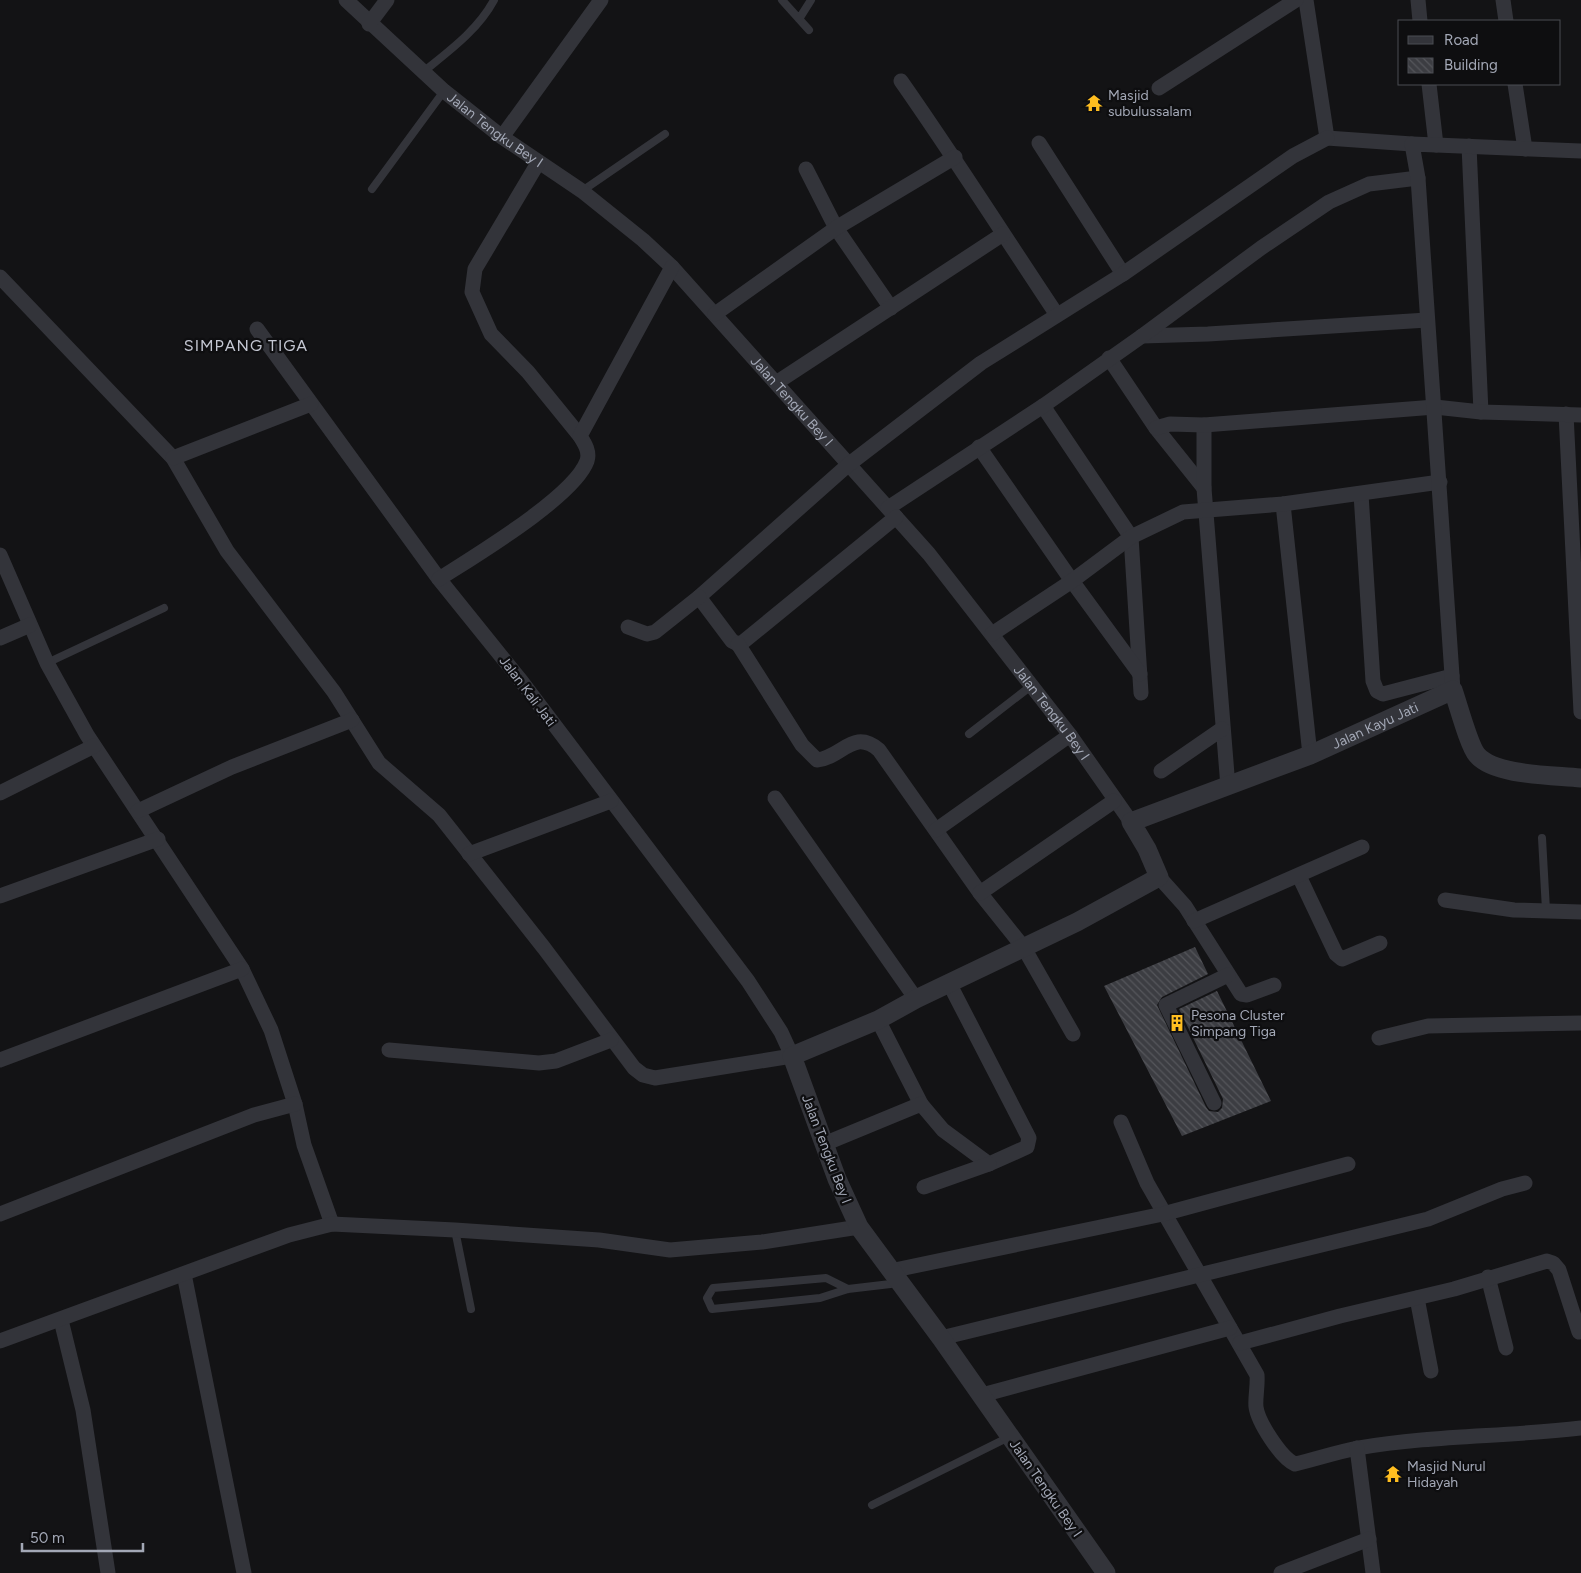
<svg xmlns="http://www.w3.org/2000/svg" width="1581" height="1573" viewBox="0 0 1581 1573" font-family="Figtree,sans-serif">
<defs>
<pattern id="building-back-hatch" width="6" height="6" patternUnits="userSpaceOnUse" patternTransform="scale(1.25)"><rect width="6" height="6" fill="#3c3d42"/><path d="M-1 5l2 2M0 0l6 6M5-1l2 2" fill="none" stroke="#55565b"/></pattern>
</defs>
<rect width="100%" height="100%" fill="#131315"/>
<path fill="url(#building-back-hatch)" d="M1195 947 1208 974 1162 997 1157 1005 1206 1107 1209 1111 1218 1112 1222 1108 1223 1099 1179 1009 1217 991 1271 1101 1182 1136 1104 986Z"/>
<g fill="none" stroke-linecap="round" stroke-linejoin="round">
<path stroke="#33343a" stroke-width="8" d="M782 0 809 30
M799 19 811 0
M423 72C449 51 478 30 494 0
M372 189 444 91
M582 191 665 134
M47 663 164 608
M969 734 1031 686
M1542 838 1546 910
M455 1230 471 1309
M848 1289 826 1278 713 1288 707 1298 712 1309 820 1298 848 1289 899 1283
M872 1505 1009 1437"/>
<g stroke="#33343a" stroke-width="15">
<path id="s1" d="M346 0 444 91 502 137 582 191 643 240 672 267 929 554 1070 735 1131 822"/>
<path d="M1306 0 1327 138 1412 144"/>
<path d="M1418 0 1420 21"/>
<path d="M1503 0 1506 21"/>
<path d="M369 24 387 0"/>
<path d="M901 81C955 158 1005 237 1057 315"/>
<path d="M1429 84 1436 145"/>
<path d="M1515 84 1525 149"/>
<path d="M1159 88 1296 0"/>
<path d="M502 137 601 0"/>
<path d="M1039 143 1123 274"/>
<path d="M1469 146 1481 412"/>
<path d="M538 163 475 269 472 292 491 334 528 372 580 436"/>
<path d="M806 169 836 228 891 308"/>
<path d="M0 277 173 458 227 551 334 692 379 763 439 815 544 948 634 1068 643 1075 655 1078 792 1056 781 1032 748 981 522 682 439 579 257 329"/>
<path d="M715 314 836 228 955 157"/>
<path d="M1142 336 1208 334 1427 320"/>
<path d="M1109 358 1156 428 1204 488"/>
<path d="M776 383 1003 234"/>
<path d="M1043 406 1131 537 1141 693"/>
<path d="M1566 414 1581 712"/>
<path d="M1204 425V488L1228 787"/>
<path d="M1156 428 1170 424 1204 425 1435 407 1481 412 1581 415"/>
<path d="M979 447 1072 581 1140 674"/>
<path d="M173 458 311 404"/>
<path d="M1361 494 1373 681 1377 691 1383 694 1452 676"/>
<path d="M1283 504 1310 755"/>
<path d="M888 508 1043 406 1142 336 1261 248 1329 202 1369 184 1418 178"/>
<path d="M896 517 743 642 738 644 732 641 699 597 848 465 981 363 1123 274 1293 156 1327 138"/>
<path d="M0 555 47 663 87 735 242 969 271 1030 295 1104 304 1145 332 1224"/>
<path d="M439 579C473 557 574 497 587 461 590 452 585 444 580 436L672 267"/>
<path d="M628 627 647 634 655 632 699 597"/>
<path d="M992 634 1072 581 1131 537 1183 512 1283 504 1440 482"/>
<path d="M0 638 30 625"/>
<path d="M738 644 802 745 817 760C843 757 853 728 879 750L980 893 1024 948 1073 1034"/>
<path d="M1453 690 1418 178 1412 144 1581 151"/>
<path d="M1161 771 1222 729"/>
<path d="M0 793 94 746"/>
<path d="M775 798 916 999"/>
<path d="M138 811 232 767 352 720"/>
<path d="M936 830 1070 735"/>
<path d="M469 854 611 801"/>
<path d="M1299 876 1336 954 1342 959 1380 943"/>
<path d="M1159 877 1185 906 1241 994 1247 995 1274 985"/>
<path d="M980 893 1114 801"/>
<path d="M0 896 158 839"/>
<path d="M1445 900 1514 910 1581 912"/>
<path d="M1194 921 1362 847"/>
<path d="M878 1020 921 1104"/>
<path d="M1379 1038 1428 1026 1581 1023"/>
<path d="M389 1050 539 1063 556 1061 611 1040"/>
<path d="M0 1060 242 969"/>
<path d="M1214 1103 1166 1005 1228 975"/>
<path d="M1121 1122 1147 1183 1257 1375C1258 1385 1255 1398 1256 1407 1258 1422 1281 1458 1295 1464 1316 1459 1337 1452 1358 1448 1431 1435 1507 1437 1581 1428"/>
<path d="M824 1144 921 1104 943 1130 989 1164 1027 1147 1029 1138 949 983"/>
<path d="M924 1187 989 1164"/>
<path d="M0 1214 254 1115 295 1104"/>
<path d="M890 1271 1163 1214 1348 1164"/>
<path d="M184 1274 244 1573"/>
<path d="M1488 1277 1506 1348"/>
<path d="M1417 1298 1431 1371"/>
<path d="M61 1320 83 1410 108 1573"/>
<path d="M941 1338 1428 1219 1502 1189 1525 1183"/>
<path d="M0 1341 289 1235 332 1224 455 1230 599 1240 670 1250 762 1242 859 1227"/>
<path d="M1240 1343 1340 1316 1454 1289 1547 1261 1553 1263 1559 1270 1579 1332"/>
<path d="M982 1395 1230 1328"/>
<path d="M1357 1448 1373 1573"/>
<path d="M1281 1573 1369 1539"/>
</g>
<path stroke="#33343a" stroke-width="19" id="s2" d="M1106 1573 941 1338 859 1227 837 1179 792 1056 878 1020 916 999 1077 922 1159 877 1147 849 1131 822 1310 755 1453 690C1458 704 1469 746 1477 755 1495 776 1554 775 1581 778"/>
</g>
<defs>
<g id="temple-bare" transform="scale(1.35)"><path d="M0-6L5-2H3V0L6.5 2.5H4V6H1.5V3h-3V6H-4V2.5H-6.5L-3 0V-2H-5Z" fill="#ffbe20" stroke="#0e0e10" stroke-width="2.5" paint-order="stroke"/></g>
<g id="building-bare" transform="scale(1.35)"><path d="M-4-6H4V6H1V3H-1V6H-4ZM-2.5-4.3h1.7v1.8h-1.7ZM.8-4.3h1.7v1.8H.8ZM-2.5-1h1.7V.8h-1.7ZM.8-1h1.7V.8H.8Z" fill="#ffbe20" stroke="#0e0e10" stroke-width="2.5" paint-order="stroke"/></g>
</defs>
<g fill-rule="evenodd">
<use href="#temple-bare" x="1094" y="103"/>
<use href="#building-bare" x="1177" y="1023"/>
<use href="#temple-bare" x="1393" y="1474"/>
</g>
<g text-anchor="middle" stroke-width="4.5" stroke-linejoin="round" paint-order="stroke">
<g font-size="14" fill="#a3a8b6" stroke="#0e0e10" text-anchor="start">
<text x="1108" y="100">Masjid<tspan x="1108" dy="16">subulussalam</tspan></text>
<text x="1191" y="1020">Pesona Cluster<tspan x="1191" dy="16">Simpang Tiga</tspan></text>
<text x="1407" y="1471">Masjid Nurul<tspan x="1407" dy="16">Hidayah</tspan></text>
</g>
<g font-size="14" fill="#a3a8b6" stroke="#0e0e10">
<text dy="5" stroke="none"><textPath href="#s1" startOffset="198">Jalan Tengku Bey I</textPath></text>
<text dy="5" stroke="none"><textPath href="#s1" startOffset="602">Jalan Tengku Bey I</textPath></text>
<text transform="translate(528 691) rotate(53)" y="5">Jalan Kali Jati</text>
<text dy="5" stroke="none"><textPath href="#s1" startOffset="1008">Jalan Tengku Bey I</textPath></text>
<text dy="5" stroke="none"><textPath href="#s2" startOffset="1342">Jalan Kayu Jati</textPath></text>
<text transform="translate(827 1149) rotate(69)" y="5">Jalan Tengku Bey I</text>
<text transform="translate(1046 1488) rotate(55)" y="5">Jalan Tengku Bey I</text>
</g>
<g font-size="16" letter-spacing="1" fill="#c4c7d2" stroke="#0e0e10">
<text x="246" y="351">SIMPANG TIGA</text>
</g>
</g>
<rect x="1398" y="20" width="162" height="65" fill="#0e0e10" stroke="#4a4c52"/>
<rect x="1408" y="36" width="25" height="8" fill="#33343a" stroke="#4a4c52"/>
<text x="1444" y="45" font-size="15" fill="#a3a8b6">Road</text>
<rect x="1408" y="58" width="25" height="15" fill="url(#building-back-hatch)" stroke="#4a4c52"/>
<text x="1444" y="70" font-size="15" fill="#a3a8b6">Building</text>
<path d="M22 1543v8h121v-8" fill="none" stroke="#a3a8b6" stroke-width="2.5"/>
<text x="30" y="1543" font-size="15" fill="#a3a8b6" stroke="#0e0e10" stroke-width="4" paint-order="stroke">50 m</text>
</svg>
